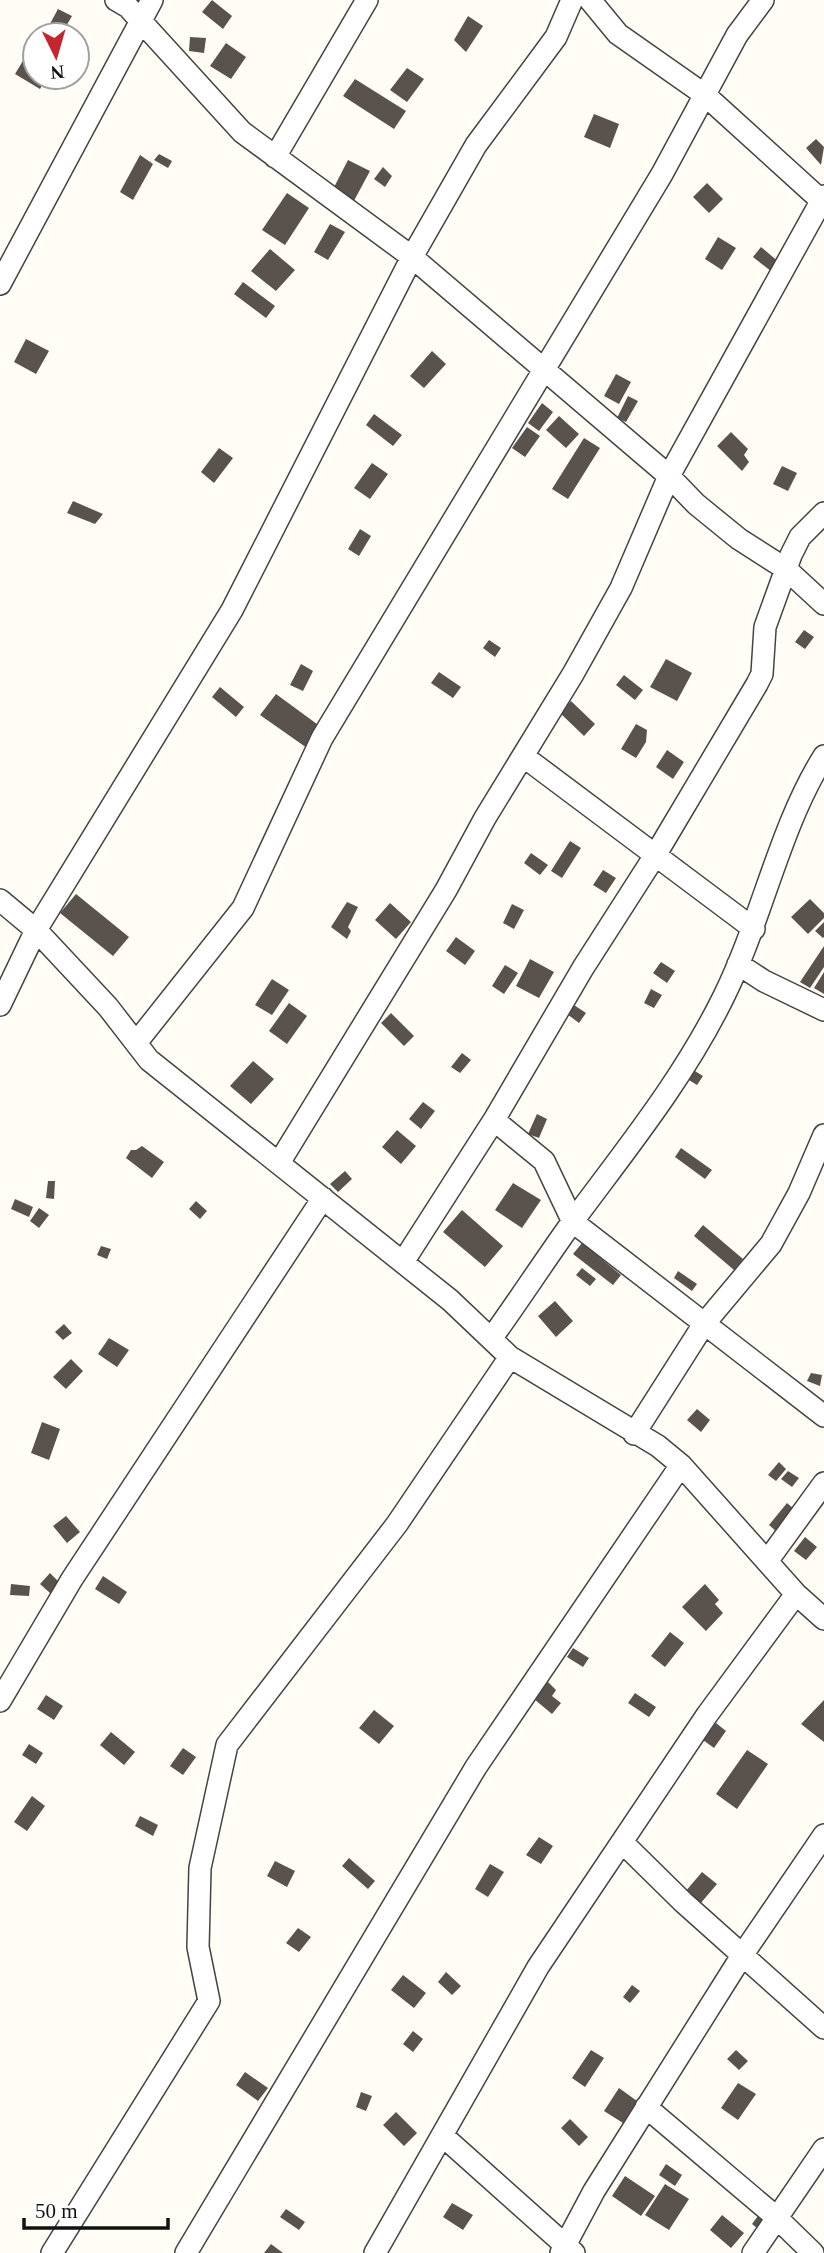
<svg xmlns="http://www.w3.org/2000/svg" width="824" height="2253" viewBox="0 0 824 2253" font-family="Georgia,serif">
<rect width="100%" height="100%" fill="#fffdf5"/>
<path fill="#5a524d" d="M212 0 232 16 223 29 202 12Z
M58 9 72 16 61 35H44Z
M468 16 483 26 466 52 454 40Z
M190 37 206 38 204 53 189 51Z
M226 43 246 57 231 79 210 66Z
M33 44 35 77H47L40 89 15 74Z
M407 68 424 79 407 102 390 90Z
M355 79 406 111 394 129 343 96Z
M594 114 619 124 610 148 584 137Z
M816 139 824 147 821 165 806 148Z
M159 154 172 161 168 168 154 160Z
M140 155 153 164 133 200 120 192Z
M348 160 370 171 349 210 328 199Z
M383 167 392 176 385 187 374 179Z
M707 183 723 199 709 213 693 197Z
M287 193 309 208 285 245 262 230Z
M330 224 345 232 328 260 314 252Z
M718 237 736 248 722 270 705 259Z
M761 247 780 263 772 272 753 257Z
M270 249 295 270 276 291 251 271Z
M243 282 275 306 266 318 234 294Z
M26 339 49 351 36 374 14 362Z
M432 351 446 364 424 388 410 376Z
M616 374 631 382 619 404 604 396Z
M628 396 638 401 626 422 617 418Z
M542 403 553 412 539 431 528 423Z
M374 414 402 435 393 446 366 425Z
M559 416 579 434 566 448 546 430Z
M527 427 540 436 525 457 512 448Z
M731 432 748 449 744 455 749 462 742 471 717 446Z
M584 438 600 448 568 499 552 489Z
M219 448 233 458 214 483 201 472Z
M372 463 388 474 370 499 354 488Z
M782 466 797 473 788 491 773 484Z
M73 501 103 514 95 524 67 513Z
M360 529 371 536 359 556 348 549Z
M804 630 814 637 805 649 795 642Z
M489 640 501 648 495 657 483 648Z
M666 659 692 673 677 701 650 687Z
M301 664 313 671 303 691 290 685Z
M439 672 461 687 453 698 431 683Z
M624 675 643 690 635 700 616 685Z
M220 687 244 707 236 717 212 697Z
M276 694 321 727 307 748 260 715Z
M571 701 595 724 584 736 560 713Z
M636 724 647 730 646 742 636 758 621 749Z
M667 750 684 762 673 779 656 767Z
M570 841 581 848 562 878 551 871Z
M531 853 548 865 540 875 524 863Z
M603 870 616 878 606 893 593 885Z
M76 894 129 937 113 956 60 913Z
M810 899 824 913V918L808 934 791 917Z
M347 902 358 907 348 927 351 931 347 939 331 927Z
M390 903 411 922 396 939 375 920Z
M512 904 524 910 514 929 503 923Z
M824 922V937L823 938 815 931Z
M456 937 475 951 465 965 446 951Z
M824 946V967L810 988 800 982Z
M530 959 554 972 539 998 516 986Z
M661 962 675 971 667 983 653 973Z
M505 965 518 973 504 994 492 986Z
M824 972V994L814 988Z
M272 979 289 990 272 1015 255 1005Z
M651 989 662 995 654 1008 644 1003Z
M289 1003 307 1016 287 1044 269 1031Z
M574 1005 586 1013 579 1023 567 1014Z
M391 1013 414 1036 404 1046 381 1023Z
M462 1053 471 1060 460 1073 451 1067Z
M253 1061 274 1079 251 1104 230 1086Z
M690 1068 703 1076 697 1085 684 1077Z
M423 1102 435 1111 421 1129 409 1119Z
M537 1114 547 1119 539 1138 528 1134Z
M397 1130 416 1146 401 1164 382 1147Z
M142 1146 164 1162 152 1178 126 1158 131 1150H136Z
M681 1148 712 1170 705 1179 675 1157Z
M345 1171 352 1179 338 1192 330 1184Z
M48 1181H55L54 1199 46 1198Z
M513 1183 541 1200 522 1228 495 1210Z
M15 1199 33 1207 29 1217 11 1209Z
M196 1201 207 1211 200 1219 189 1209Z
M39 1208 49 1215 39 1228 30 1221Z
M462 1210 503 1246 485 1267 443 1232Z
M703 1225 743 1259 734 1270 694 1236Z
M582 1243 621 1275 613 1285 573 1254Z
M101 1246 111 1249 107 1259 97 1255Z
M582 1268 596 1279 590 1286 576 1275Z
M678 1271 697 1284 692 1291 674 1278Z
M555 1301 573 1321 556 1337 538 1316Z
M64 1324 72 1333 63 1340 55 1332Z
M109 1338 129 1350 117 1367 98 1354Z
M71 1359 83 1371 66 1389 53 1377Z
M811 1373 822 1375 820 1386 807 1381Z
M697 1409 710 1420 701 1432 687 1420Z
M42 1422 60 1429 49 1460 31 1453Z
M779 1462 786 1469 776 1481 768 1475Z
M788 1471 799 1478 792 1487 781 1479Z
M787 1503 795 1510 777 1532 769 1525Z
M66 1516 80 1532 67 1543 53 1526Z
M805 1537 817 1547 806 1560 794 1551Z
M50 1573 60 1583 50 1593 40 1584Z
M103 1576 127 1592 119 1604 95 1589Z
M11 1584 30 1586 29 1596 10 1595Z
M705 1584 719 1600 715 1604 723 1613 706 1631 682 1607Z
M670 1632 684 1643 665 1667 651 1656Z
M573 1648 589 1658 583 1667 567 1657Z
M548 1682 556 1690 552 1696 561 1703 552 1714 534 1699Z
M635 1693 656 1707 649 1717 628 1703Z
M46 1695 63 1706 54 1720 37 1709Z
M824 1700V1742L801 1724Z
M374 1710 394 1726 379 1744 359 1728Z
M716 1723 726 1731 714 1748 703 1740Z
M111 1732 135 1752 124 1765 100 1745Z
M29 1744 43 1753 36 1764 22 1755Z
M183 1748 196 1757 183 1775 170 1766Z
M747 1750 768 1764 737 1809 716 1794Z
M32 1796 45 1806 27 1831 14 1822Z
M140 1816 158 1825 153 1836 135 1826Z
M539 1837 553 1846 541 1864 526 1855Z
M349 1858 375 1881 368 1889 342 1866Z
M275 1861 295 1871 287 1887 267 1876Z
M490 1864 504 1872 488 1897 475 1889Z
M702 1872 717 1884 700 1904 685 1892Z
M298 1928 311 1937 299 1952 286 1943Z
M446 1972 461 1986 452 1995 438 1982Z
M403 1975 426 1993 414 2008 391 1990Z
M632 1985 640 1991 630 2003 623 1997Z
M413 2031 423 2039 413 2052 403 2044Z
M591 2050 604 2058 585 2087 572 2078Z
M736 2050 748 2061 739 2070 727 2059Z
M245 2072 268 2088 258 2101 236 2085Z
M738 2083 756 2094 738 2120 721 2108Z
M619 2088 637 2101 623 2123 604 2111Z
M361 2092 372 2096 366 2111 356 2107Z
M396 2112 417 2133 404 2146 383 2125Z
M570 2119 588 2137 579 2146 561 2128Z
M666 2164 682 2175 675 2186 659 2175Z
M625 2176 655 2196 641 2216 612 2196Z
M665 2184 689 2199 669 2230 645 2215Z
M452 2203 473 2215 463 2230 443 2217Z
M286 2209 305 2222 299 2230 280 2217Z
M763 2209 773 2216 762 2232 752 2224Z
M722 2215 744 2233 731 2248 710 2230Z
M271 2244 283 2253H264Z"/>
<g fill="none" stroke-linecap="round" stroke-linejoin="round">
<g stroke="#444" stroke-width="24">
<path id="minor" d="M116 0 128 7 242 132 412 257 669 476 696 504 739 539 786 569 824 604
M590 0 618 34 705 95 824 203
M275 157 367 0
M0 284 152 0
M523 756 754 929
M0 900 36 930 108 1007 149 1060 450 1300 510 1357 658 1446 681 1465 796 1594 824 1619
M738 964 764 981 824 1010
M0 1005 36 930 232 610 412 257 476 145 556 37 572 0
M136 1043 243 908 322 738 662 174 737 35 763 0
M494 1120 544 1161 573 1222 824 1416
M279 1163 446 890 485 818 573 674 621 588 669 476 824 196
M403 1262 494 1120 583 968 656 854 757 684 762 674 765 627 791 555 800 537 824 513
M491 1339C519 1300 545 1260 573 1221 627 1148 684 1078 724 996 762 919 779 828 824 756
M634 1434 704 1324 771 1244 799 1193 824 1135
M768 1560 824 1483
M0 1701 72 1579 323 1198
M622 1842 683 1902 824 2028
M646 2107 776 2217 813 2253
M444 2137 574 2253
M52 2253 209 2001 198 1947 200 1868 227 1745 397 1524 510 1357
M186 2253 476 1767 681 1465
M375 2253 538 1967 707 1715 796 1594
M561 2253 594 2191 743 1954 824 1835
M753 2253 824 2149"/>
</g>
<use href="#minor" stroke="#fff" stroke-width="21"/>
</g>
<g transform="translate(56 56) rotate(175)"><circle r="33" fill="#ffffff" stroke="#a0a0a0" stroke-width="2"/>
<path d="M0-5L12 26L0 18L-12 26Z" fill="#c4262e"/>
<text y="-10" font-size="19" font-weight="bold" text-anchor="middle" fill="#111111">N</text>
</g>
<path d="M24 2218v10h144v-10" fill="none" stroke="#111111" stroke-width="3.5"/>
<text x="35" y="2218" font-size="21" fill="#111111" stroke="#ffffff" stroke-width="5" paint-order="stroke">50 m</text>
</svg>
